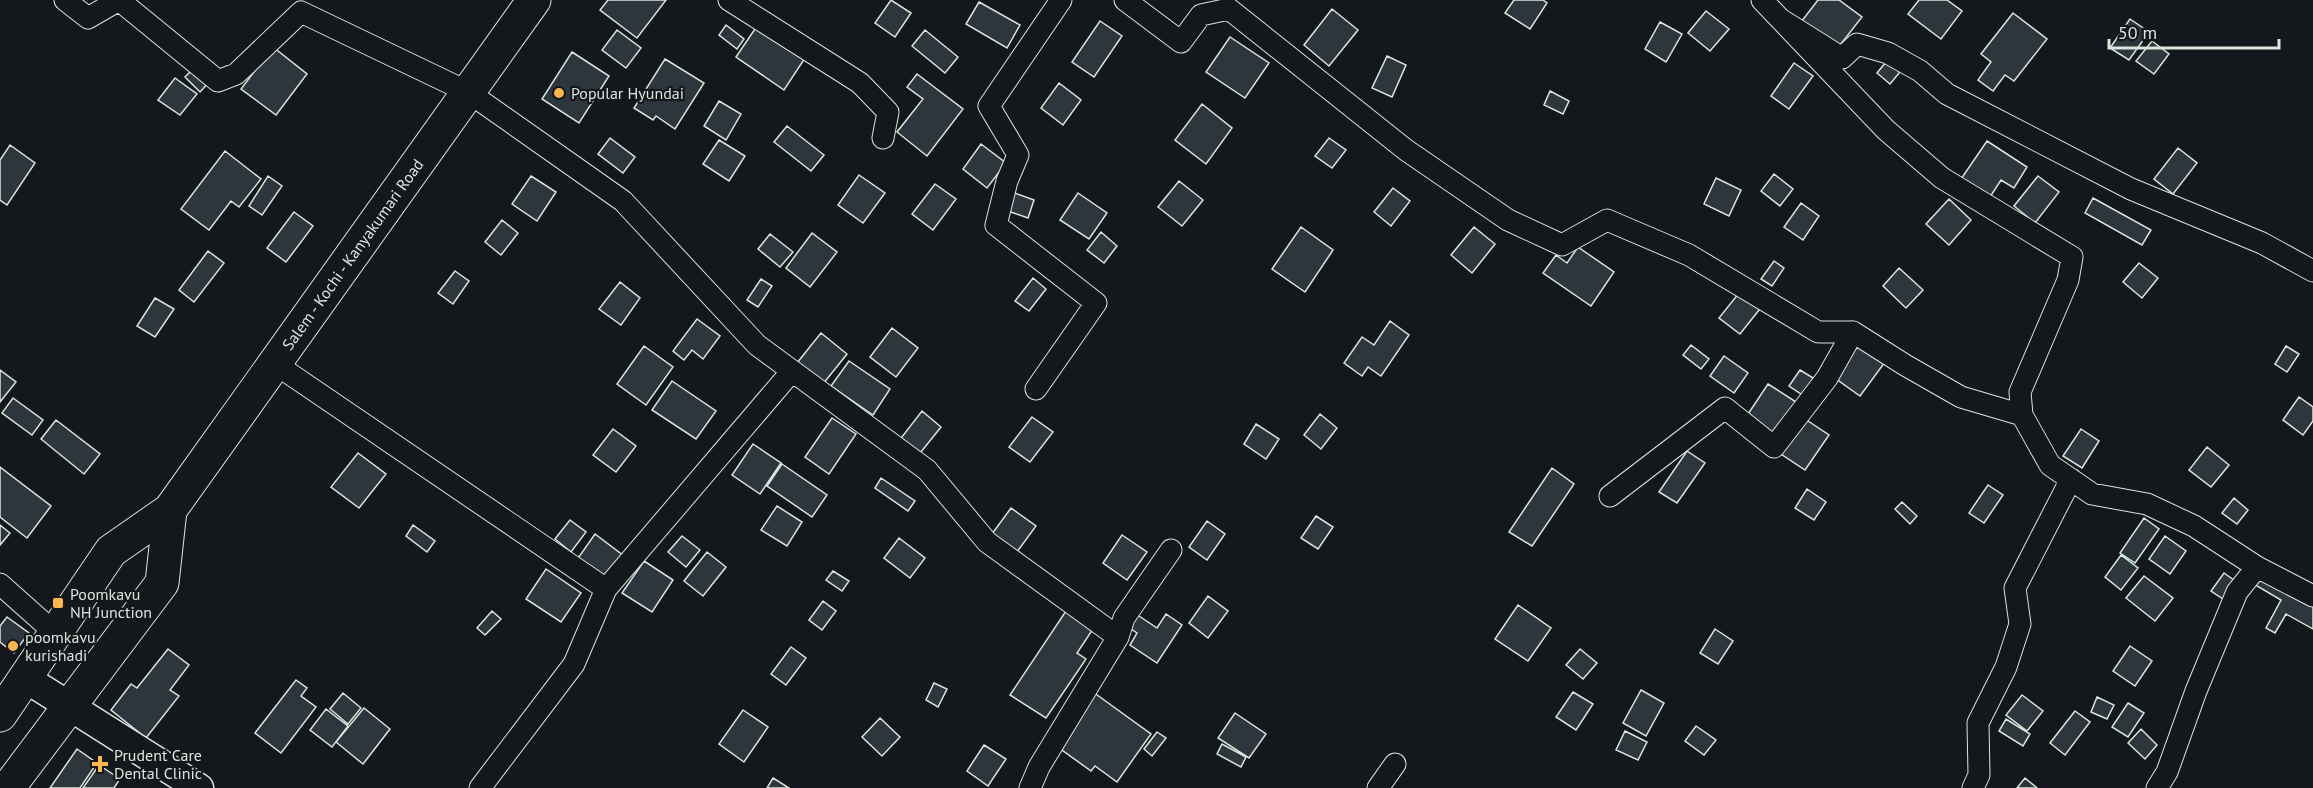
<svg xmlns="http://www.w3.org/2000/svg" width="2313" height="788" viewBox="0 0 2313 788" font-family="'PT Sans',sans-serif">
<rect width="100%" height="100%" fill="#14181c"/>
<path fill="#2c363c" stroke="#d8e6dc" stroke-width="1.5" d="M608 0H666L637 38 600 10Z
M891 0 911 13 895 37 875 23Z
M1514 0H1543L1547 3 1530 29 1505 13Z
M1818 0H1839L1862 17 1837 49 1801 22Z
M1919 0H1947L1962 11 1941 39 1908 14Z
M979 2 1020 25 1007 48 966 24Z
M1332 9 1358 30 1329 66 1304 45Z
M1706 11 1729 29 1710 51 1688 33Z
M2013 13 2047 39 2014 81 2005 75 1993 91 1978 80 1991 62 1981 54Z
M2130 19 2149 32 2129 60 2110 48Z
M1100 21 1122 36 1094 77 1072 62Z
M1660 22 1682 34 1666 62 1645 49Z
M726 25 744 39 737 49 719 35Z
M757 26 805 58 784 90 736 57Z
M617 30 641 48 626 68 602 50Z
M925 30 958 57 945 73 912 46Z
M1230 37 1269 63 1245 98 1206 72Z
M2152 41 2169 54 2154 74 2136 61Z
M273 47 307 74 276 115 241 89Z
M572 52 609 76 579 123 542 99Z
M1387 56 1406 65 1392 97 1372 88Z
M1891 56 1904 67 1890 84 1877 73Z
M665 59 704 83 675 129 656 116 653 120 634 108Z
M1794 63 1813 76 1789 109 1771 96Z
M195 67 210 81 200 92 185 77Z
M917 74 963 109 927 156 897 132 923 99 907 87Z
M175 78 197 94 180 115 158 100Z
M1059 83 1081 100 1063 125 1041 108Z
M1550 91 1569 101 1563 114 1544 105Z
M719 101 741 114 726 140 704 126Z
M1202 104 1232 128 1206 164 1175 140Z
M787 126 824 155 811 171 774 142Z
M610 138 635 157 623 173 598 154Z
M1329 138 1346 150 1332 168 1315 156Z
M719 140 745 156 729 181 703 164Z
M1987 141 2027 167 2014 188 2001 180 1990 197 1961 179Z
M981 144 1006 163 987 188 963 169Z
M10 145 35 163 7 205 0 200V160Z
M2178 148 2197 163 2173 194 2154 179Z
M225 151 261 179 239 207 231 201 209 230 181 209Z
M1774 174 1793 189 1780 206 1761 191Z
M859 175 885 193 863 223 838 205Z
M268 176 282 186 262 215 249 206Z
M531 176 556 192 537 221 512 204Z
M2038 176 2059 192 2035 223 2014 206Z
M1716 178 1741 190 1729 216 1704 204Z
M1179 181 1203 200 1182 226 1158 207Z
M935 184 956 199 933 230 912 214Z
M1393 188 1410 201 1391 226 1374 212Z
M1012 192 1034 200 1028 218 1005 210Z
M1078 193 1107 213 1089 239 1060 220Z
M2093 198 2151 230 2142 245 2085 213Z
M1949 199 1971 220 1949 245 1926 224Z
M1801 203 1819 216 1803 240 1784 227Z
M294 212 313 226 286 262 267 248Z
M502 220 518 233 501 255 485 242Z
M1301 227 1333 250 1305 292 1272 269Z
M1474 227 1495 244 1472 273 1451 255Z
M1101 232 1117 246 1104 263 1087 250Z
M812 233 837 252 810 287 786 268Z
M770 234 793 252 780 267 758 249Z
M1578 247 1614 272 1591 306 1543 273 1556 255 1567 263Z
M208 251 224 263 194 302 179 290Z
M1774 261 1784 268 1772 286 1761 279Z
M2139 263 2158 278 2142 298 2123 282Z
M1899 268 1923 290 1906 308 1883 286Z
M455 271 469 281 453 304 438 293Z
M1033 278 1046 289 1029 311 1015 301Z
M761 279 772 286 758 307 747 300Z
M620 282 640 298 621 325 599 309Z
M1743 288 1763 305 1740 334 1719 318Z
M155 298 174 309 155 337 137 326Z
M697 319 720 336 703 359 692 350 684 360 673 351Z
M1390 321 1409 335 1381 376 1368 367 1362 376 1344 363 1362 337 1374 345Z
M892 328 918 348 896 377 870 357Z
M821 333 847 354 823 384 797 363Z
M1860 338 1888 358 1860 396 1832 376Z
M1691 345 1709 359 1701 369 1683 355Z
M644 346 673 367 646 405 617 384Z
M2286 346 2299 354 2287 372 2275 364Z
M1724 356 1748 373 1734 393 1710 376Z
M849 361 890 389 873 415 831 386Z
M0 370 16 382 0 402Z
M1800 370 1818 381 1807 398 1789 386Z
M672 381 716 411 696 439 652 410Z
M1768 384 1796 402 1773 436 1746 417Z
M2299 397 2313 407V421L2303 435 2283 420Z
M13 398 43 420 32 435 2 413Z
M922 411 941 427 917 457 898 442Z
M1320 414 1337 428 1321 449 1304 435Z
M1032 417 1053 432 1030 462 1009 447Z
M832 418 856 434 829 474 805 457Z
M1805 419 1829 435 1805 470 1781 454Z
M56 420 100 454 84 474 41 439Z
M1256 424 1279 439 1266 459 1244 444Z
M613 429 636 446 616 472 593 455Z
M2081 429 2099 441 2082 468 2063 456Z
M753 444 781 463 760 494 732 475Z
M2207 447 2229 465 2211 487 2189 470Z
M1687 451 1705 463 1677 503 1659 492Z
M358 453 386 474 359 508 331 487Z
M782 464 827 495 812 517 767 486Z
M0 467 51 506 27 538 0 517Z
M1552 468 1574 484 1532 546 1509 532Z
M881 478 915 501 908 511 875 488Z
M1988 485 2003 495 1984 523 1969 513Z
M1807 489 1826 502 1814 520 1795 508Z
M2234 498 2248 510 2237 524 2222 513Z
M1902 502 1917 516 1910 524 1895 509Z
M777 506 802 522 787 546 761 530Z
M1011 508 1036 526 1014 556 989 538Z
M1316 516 1333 527 1318 549 1301 538Z
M2144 518 2159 529 2135 563 2120 553Z
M570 520 586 532 571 552 555 539Z
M1207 521 1225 534 1207 560 1189 547Z
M0 525 10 533 0 545Z
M413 525 435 541 427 552 406 536Z
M595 534 624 556 605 582 576 561Z
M1122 535 1147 552 1127 580 1103 563Z
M682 536 700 550 686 567 668 552Z
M2165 536 2186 551 2170 574 2149 559Z
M899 538 925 558 910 578 884 558Z
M707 552 726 567 703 596 684 581Z
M2121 555 2138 568 2121 590 2105 577Z
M644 561 673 580 652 612 622 593Z
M546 569 581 593 561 622 526 599Z
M2259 570 2313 600V629L2286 614 2275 633 2266 628 2281 600 2252 583Z
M833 571 849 581 842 591 826 580Z
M2224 573 2238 583 2226 601 2211 591Z
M2144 576 2173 598 2155 621 2126 598Z
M1208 596 1228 611 1208 638 1189 623Z
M823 601 836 611 822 630 809 620Z
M1518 605 1551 628 1528 661 1495 639Z
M1068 608 1095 626 1077 653 1086 659 1046 718 1010 695Z
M492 611 501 619 485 635 477 628Z
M1136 614 1157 628 1166 614 1182 625 1157 663 1130 645 1137 633 1128 627Z
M7 617 29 633 14 653 0 642V626Z
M1715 629 1733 641 1718 664 1700 653Z
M2130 646 2152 661 2135 686 2113 671Z
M791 647 806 658 786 685 771 674Z
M168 649 189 665 170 690 179 696 146 738 111 710 131 684 137 688Z
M1580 649 1597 663 1583 679 1566 665Z
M296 680 307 688 301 696 316 707 281 753 255 733Z
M934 683 947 689 938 707 926 700Z
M1641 690 1664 703 1646 736 1623 723Z
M1093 692 1151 734 1117 782 1095 766 1091 771 1055 745Z
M1573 692 1593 704 1576 730 1556 717Z
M343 693 361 708 348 724 330 709Z
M2022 695 2043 711 2027 731 2006 715Z
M2097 697 2114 705 2107 719 2091 712Z
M2128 703 2144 713 2128 737 2112 727Z
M364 708 390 729 363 764 336 742Z
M326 709 348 726 332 747 310 730Z
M743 710 768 727 744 762 719 744Z
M2075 711 2090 722 2065 755 2050 743Z
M1235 713 1266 734 1249 758 1218 738Z
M880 718 900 737 882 756 862 737Z
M2006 719 2030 734 2023 746 1999 731Z
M1696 726 1716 740 1704 755 1685 741Z
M2141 729 2157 745 2145 759 2128 743Z
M1625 731 1647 742 1638 760 1616 750Z
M1157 732 1166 738 1152 756 1144 749Z
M1222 744 1246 757 1241 767 1217 754Z
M984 745 1006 759 988 786 967 771Z
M77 749 97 763 80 788H50Z
M99 765 120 779 114 788H83Z
M773 778 789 788H767Z
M2025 778 2037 788H2017Z"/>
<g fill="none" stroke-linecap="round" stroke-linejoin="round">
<g stroke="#d8e6dc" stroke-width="23">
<path id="street" d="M65 0 88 18 119 0
M119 0 218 81 236 74 301 12 468 92 623 201 757 345 927 470 987 542 1118 637
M729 0 860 83 888 112 883 138
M1125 0 1181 42 1201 15 1229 9 1406 150 1508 220 1562 245 1607 220 1689 255 1818 332H1853L1905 365 1961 397 2022 415 2050 465 2092 494 2147 504 2194 526 2257 567
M1762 0 1886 130 1942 178 2072 257 2068 280 2020 392 2022 415
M1780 19 1842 58 1857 44 1888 53 1920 71 1947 94 2131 189 2262 243 2313 271
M274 363 606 589
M1036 389 1096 303 996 225 1007 181 1018 155 989 106 1061 0
M1610 496 1725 408 1774 447 1827 378 1853 332
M0 584 55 633
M480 788 574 664 606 589 792 371
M1030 788 1039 767 1118 637 1124 618 1171 550
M1378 788 1395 764
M1973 788 1979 775 1978 723 2006 667 2020 624 2015 588 2071 479
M2157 788 2167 772 2196 691 2237 592 2257 567 2313 596"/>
</g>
<g stroke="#d8e6dc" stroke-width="31">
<path id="secondary" d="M25 678 199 788"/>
</g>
<g stroke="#d8e6dc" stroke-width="35">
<g id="highway">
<path id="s1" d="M0 715 111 551 170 510 534 0"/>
<path d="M8 788 162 583 170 510"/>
</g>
</g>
<use href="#street" stroke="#14181c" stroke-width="21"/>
<use href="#secondary" stroke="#14181c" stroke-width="28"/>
<use href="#highway" stroke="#14181c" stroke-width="33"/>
</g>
<g fill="#ffb74d" stroke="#14181c" stroke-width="2">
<circle cx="559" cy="93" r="6"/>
<rect x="52" y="597" width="12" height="12" rx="3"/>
<circle cx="13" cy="646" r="6"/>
<path d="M97 755h6v6h6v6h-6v6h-6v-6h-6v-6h6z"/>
</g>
<g text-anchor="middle" stroke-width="4.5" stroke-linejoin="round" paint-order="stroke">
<g font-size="16" fill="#d8e6dc" stroke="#14181c" text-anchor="start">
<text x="571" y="99">Popular Hyundai</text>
<text x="70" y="600">Poomkavu<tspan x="70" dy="18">NH Junction</tspan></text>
<text x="25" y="643">poomkavu<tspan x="25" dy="18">kurishadi</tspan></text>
<text x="114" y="761">Prudent Care<tspan x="114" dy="18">Dental Clinic</tspan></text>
</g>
<g font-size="16" fill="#d8e6dc" stroke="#14181c">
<text dy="6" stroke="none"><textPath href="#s1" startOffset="584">Salem - Kochi - Kanyakumari Road</textPath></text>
</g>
</g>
<path d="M2109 39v9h170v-9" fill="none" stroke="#d8e6dc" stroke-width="3"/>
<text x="2118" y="39" font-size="18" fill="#d8e6dc" stroke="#14181c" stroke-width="4.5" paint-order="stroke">50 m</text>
</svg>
